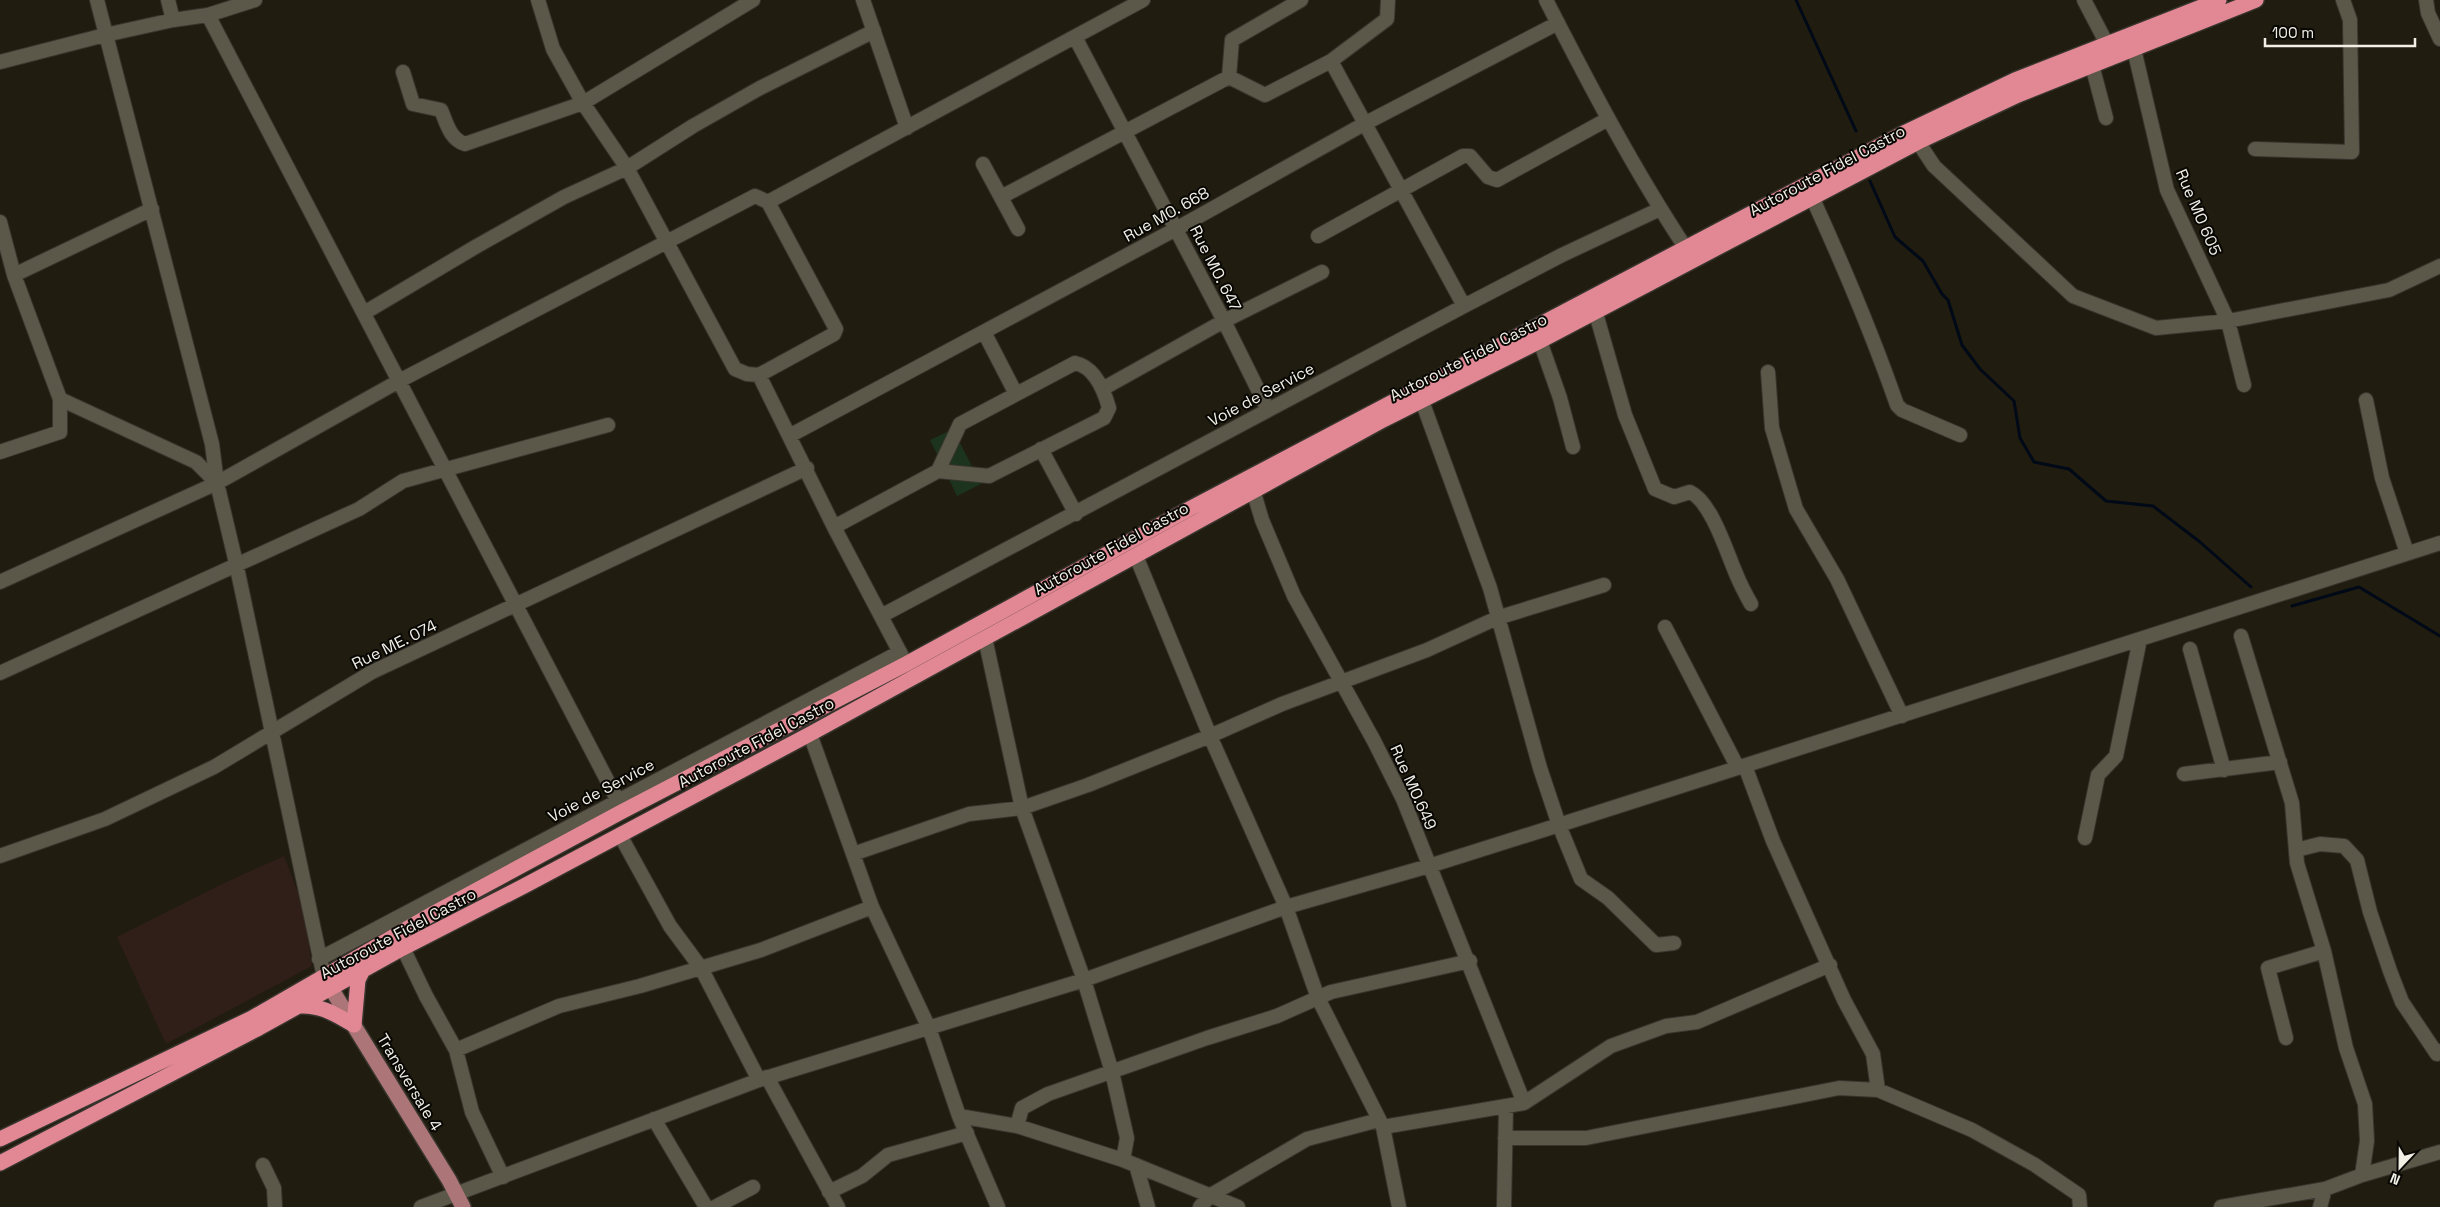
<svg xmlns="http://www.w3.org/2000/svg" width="2440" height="1207" viewBox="0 0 2440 1207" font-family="'Space Grotesk',sans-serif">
<rect width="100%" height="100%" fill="#201c0f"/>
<path fill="#301f19" d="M284 856 302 903 312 966 166 1044 117 937 224 883Z"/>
<path fill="#1c331e" d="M953 429 981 484 957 496 930 440Z"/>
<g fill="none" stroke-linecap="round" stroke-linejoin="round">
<path stroke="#000917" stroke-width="3" d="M1796 0 1856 131
M1870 181 1895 237 1923 261 1942 294 1948 300 1962 345 1980 369 2014 401 2020 438 2034 462 2069 469 2106 501 2153 506 2200 542 2251 587
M2292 606 2359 587 2440 636"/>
<g stroke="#38352e" stroke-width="16">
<path id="minor" d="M97 0 212 444 217 483 236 563 324 977
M168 0 173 20
M538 0 553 49 583 103 627 168 735 369 747 374 759 375 834 334 836 329 768 202 1143 0
M863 0 907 128
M1546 0C1589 84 1633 168 1685 247
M2084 0 2107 44
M2426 0 2428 13 2440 39
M208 15 618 801
M1075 37 1224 321 1268 410
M2134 49 2167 190 2228 321 2244 385
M1331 61 1464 306
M0 62 105 35 173 20 208 15 255 0
M2092 65 2106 118
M403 72 413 104 441 110C447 124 450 139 465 144L583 103 753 0
M1229 77 1265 95 1331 61 1387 19 1388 0
M1918 142 1934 166 2073 296 2156 328 2228 321 2389 290 2440 266
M2255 149 2352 152 2350 20 2343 0
M983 164 1018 229
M1001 197 1229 77 1232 40 1301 0
M1812 197C1843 265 1872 333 1897 405L1902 410 1960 435
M0 222 14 275 60 399 196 462 217 483
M1318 236 1463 156H1470L1488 177 1497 180 1608 119
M14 275 152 209
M1595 310 1625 415 1655 489 1674 497 1690 492C1712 502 1727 554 1737 576 1741 586 1746 595 1751 604
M364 313 477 246 564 197 627 168 693 126 760 88 874 31
M984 332 1016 394
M1540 341 1560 398 1573 447
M1768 372 1772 428 1796 509 1837 579 1902 716
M759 375 834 527 904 660
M1104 388 1224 321 1322 272
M2366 400 2382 478 2407 553
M1422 401 1490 588 1540 768 1559 825 1581 879 1608 898 1656 945 1674 943
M791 435 1176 229 1364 124 1558 23
M1041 449 1076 514
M0 452 60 432V399
M1253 490 1262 520 1294 596 1374 741 1403 799 1524 1103 1383 1127
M834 527 938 471 960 424 1075 363C1095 367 1104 390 1109 408L1104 418 989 476 938 471
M1136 556 1210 736 1286 907 1318 998 1383 1127 1399 1207
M0 582 217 483 399 381 755 196 768 202
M881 616 1464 306 1562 255 1660 209
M1665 627 1738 768
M2241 636 2292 803 2297 863 2324 951 2346 1048 2365 1104 2367 1141 2362 1175
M985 638 1022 808 1084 980 1112 1072 1127 1138 1123 1160
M2190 649 2224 770
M0 673 359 509 403 481 608 425
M810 734 872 907 929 1028 959 1116 998 1207
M1745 766 1773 841 1844 1000 1873 1054 1878 1090
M2184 774 2280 762
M620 835 670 926 701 968 759 1080
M2085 838 2098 775 2116 756 2140 639
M2296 850 2320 844 2344 846 2357 860 2370 912 2390 971 2402 1002 2437 1054 2440 1051
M853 854 969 814 1022 808 1088 785 1210 736 1282 704 1427 650 1497 618 1604 585
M0 856 105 819 214 767 372 672 807 468
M403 948 426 996 456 1050 559 1006 640 986 761 950 872 907
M319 959 900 652
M2286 1038 2268 968 2324 951
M456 1050 472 1112 503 1177
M767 1077 838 1207
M1524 1103 1611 1046 1666 1026 1697 1022 1830 965
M959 1116 1017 1126 1123 1160 1238 1207
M654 1119 706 1207
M1017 1126 1022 1108 1048 1094 1207 1038 1277 1016 1331 992 1470 961
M1505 1138H1586L1839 1088 1878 1090 1972 1130 2035 1165 2079 1195 2080 1207
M263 1165 274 1188 275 1207
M1136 1165 1148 1207
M829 1192 862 1176 888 1155 967 1133
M421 1207 759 1080 1084 980 1286 907 1429 866 1559 825 2440 543
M715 1207 753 1187
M1200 1207 1211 1195 1307 1139 1379 1120
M1504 1207 1506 1107
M2221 1207 2325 1189 2362 1175 2440 1152
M2320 1207 2325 1189"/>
</g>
<g stroke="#38352e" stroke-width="18">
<path id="major" d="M324 977 449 1180 463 1207"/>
</g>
<g stroke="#38352e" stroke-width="18">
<path id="highway" d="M300 1006C322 1005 336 1015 354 1025L358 980 362 972
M0 1139 252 1018 434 913 623 811 906 664 1191 508 1906 132 2015 80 2219 0
M0 1163 259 1028 403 948 524 886 810 734 1383 420 1540 341 1918 142 2018 95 2256 0"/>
</g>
<use href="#minor" stroke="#5c5849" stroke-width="14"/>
<use href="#major" stroke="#ac7577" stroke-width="15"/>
<use href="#highway" stroke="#e28895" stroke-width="15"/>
</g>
<g text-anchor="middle" stroke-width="4" stroke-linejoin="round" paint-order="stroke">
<g font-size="16" fill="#f1efe6" stroke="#080703">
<text transform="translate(1827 170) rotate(-28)" y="6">Autoroute Fidel Castro</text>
<text transform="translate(2199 212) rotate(67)" y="6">Rue MO 605</text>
<text transform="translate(1166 214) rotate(-29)" y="6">Rue MO. 668</text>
<text transform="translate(1216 268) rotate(63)" y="6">Rue MO. 647</text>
<text transform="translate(1468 357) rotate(-27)" y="6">Autoroute Fidel Castro</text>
<text transform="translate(1261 394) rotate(-28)" y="6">Voie de Service</text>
<text transform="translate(1111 548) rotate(-29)" y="6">Autoroute Fidel Castro</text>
<text transform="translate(394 644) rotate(-26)" y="6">Rue ME. 074</text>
<text transform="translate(756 742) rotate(-28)" y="6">Autoroute Fidel Castro</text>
<text transform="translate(1414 787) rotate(66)" y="6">Rue MO.649</text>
<text transform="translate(601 790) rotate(-28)" y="6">Voie de Service</text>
<text transform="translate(398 933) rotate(-28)" y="6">Autoroute Fidel Castro</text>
<text transform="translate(410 1082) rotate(59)" y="6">Transversale 4</text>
</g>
</g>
<g transform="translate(2400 1167) rotate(202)" stroke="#080703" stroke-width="4" paint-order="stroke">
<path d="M0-4L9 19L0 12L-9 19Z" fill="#f1efe6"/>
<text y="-8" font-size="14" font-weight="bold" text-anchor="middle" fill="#f1efe6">N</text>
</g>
<path d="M2265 38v8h150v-8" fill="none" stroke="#f1efe6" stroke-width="2.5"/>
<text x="2272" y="38" font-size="15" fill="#f1efe6" stroke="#080703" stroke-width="4" paint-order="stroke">100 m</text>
</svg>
